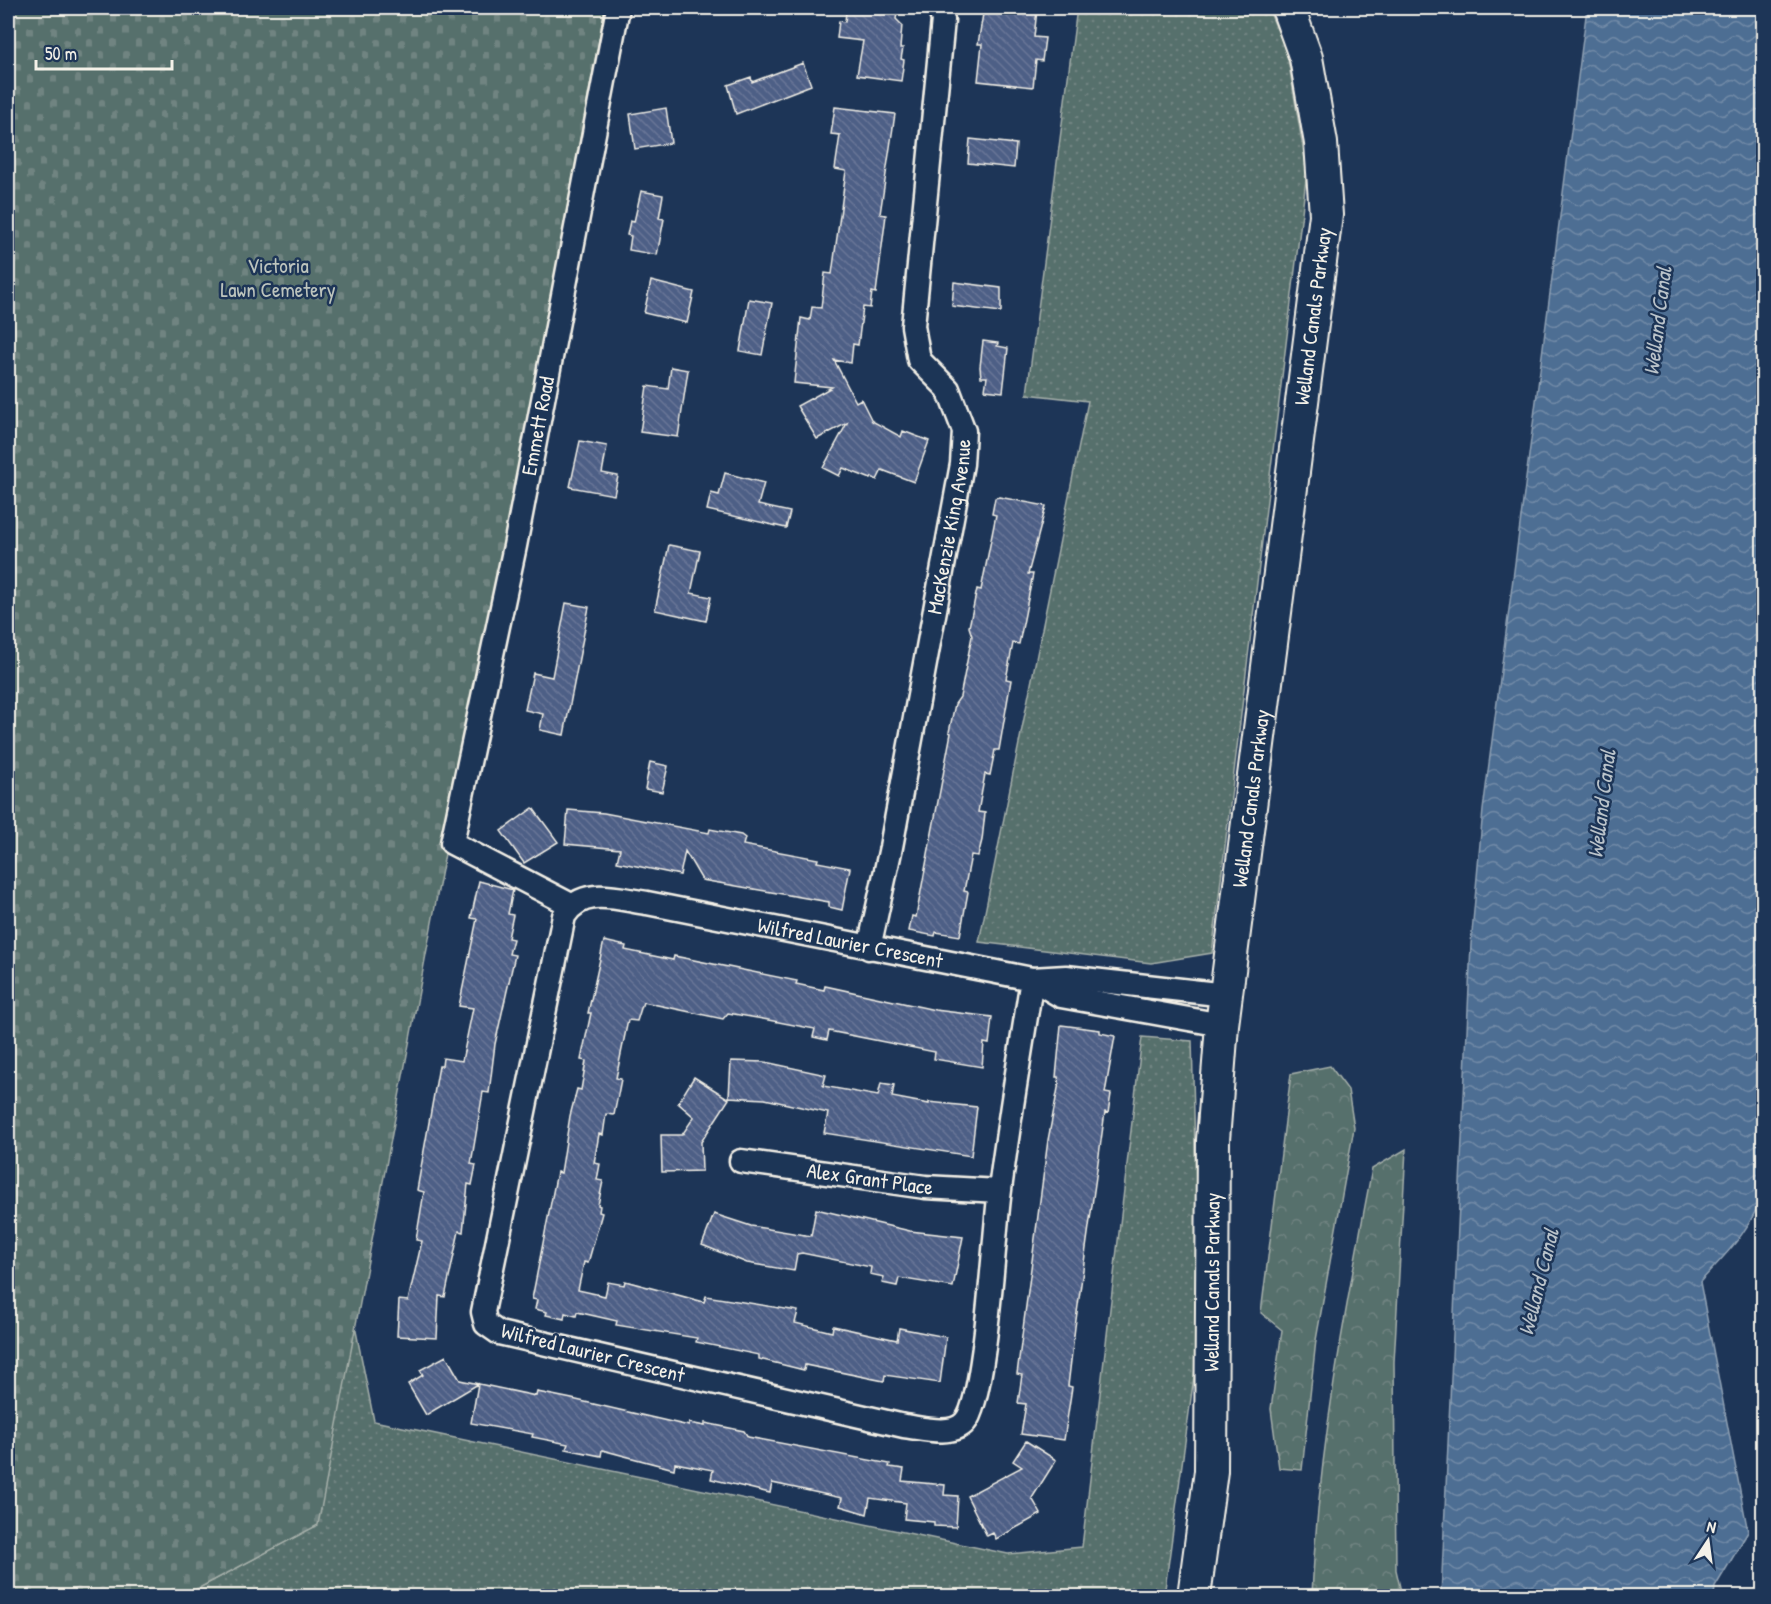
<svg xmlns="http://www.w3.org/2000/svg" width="1771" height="1604" viewBox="0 0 1771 1604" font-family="'Patrick Hand',sans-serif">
<defs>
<pattern id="grass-dots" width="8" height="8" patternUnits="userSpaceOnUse" patternTransform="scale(1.5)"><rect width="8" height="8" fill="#576f6c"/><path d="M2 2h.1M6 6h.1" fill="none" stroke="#708481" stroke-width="1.8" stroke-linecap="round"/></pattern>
<pattern id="forest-crowns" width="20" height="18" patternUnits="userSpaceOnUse" patternTransform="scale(1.5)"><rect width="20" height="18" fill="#576f6c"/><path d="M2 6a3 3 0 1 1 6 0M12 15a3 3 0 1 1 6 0" fill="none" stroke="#708481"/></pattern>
<pattern id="cemetery-stones" width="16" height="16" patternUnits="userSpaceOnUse" patternTransform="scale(1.5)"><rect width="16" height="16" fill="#576f6c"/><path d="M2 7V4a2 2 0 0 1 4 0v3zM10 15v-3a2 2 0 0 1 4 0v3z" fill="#708481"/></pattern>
<pattern id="water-waves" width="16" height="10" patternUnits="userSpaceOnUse" patternTransform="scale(1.5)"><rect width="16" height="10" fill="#4e6e93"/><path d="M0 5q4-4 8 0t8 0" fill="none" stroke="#718aa7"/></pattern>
<pattern id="building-back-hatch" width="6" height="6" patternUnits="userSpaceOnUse" patternTransform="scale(1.5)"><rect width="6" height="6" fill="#4e5f86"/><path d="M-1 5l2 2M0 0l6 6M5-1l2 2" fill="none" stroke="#687697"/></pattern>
</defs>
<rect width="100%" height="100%" fill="#1d3557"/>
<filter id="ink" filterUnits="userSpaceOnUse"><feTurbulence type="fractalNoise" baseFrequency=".0167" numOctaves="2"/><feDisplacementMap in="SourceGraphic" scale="12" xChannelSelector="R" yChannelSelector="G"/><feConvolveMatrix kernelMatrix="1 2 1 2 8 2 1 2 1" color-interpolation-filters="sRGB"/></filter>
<g filter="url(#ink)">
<path fill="url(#grass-dots)" stroke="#a6b0aa" stroke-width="1.5" d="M1077 8H1268L1287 53 1307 171 1212 953 1151 963 979 942 1088 401 1027 394Z
M1142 1037 1192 1041 1200 1332 1164 1596H184L317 1525 355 1326 374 1421 1008 1554 1082 1547Z"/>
<path fill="url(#forest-crowns)" stroke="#a6b0aa" stroke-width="1.5" d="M1330 1066 1348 1090 1354 1128 1316 1340 1302 1470 1279 1468 1271 1409 1282 1330 1261 1313 1291 1074Z
M1406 1149 1394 1362 1396 1570 1402 1596H1312C1318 1452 1345 1311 1372 1169Z"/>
<path fill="url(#cemetery-stones)" stroke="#a6b0aa" stroke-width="1.5" d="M8 8H605L318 1525 184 1596H8Z"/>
<path fill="url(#water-waves)" stroke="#90a2b5" stroke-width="1.5" d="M1587 8H1763V1189C1754 1228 1726 1254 1700 1282L1748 1532 1715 1587 1714 1596H1441L1471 944 1483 810Z"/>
<path fill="url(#building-back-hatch)" stroke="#f4f1e8" stroke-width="1.5" d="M868 8H898L896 19 902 25 900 48H903L901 59 904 60 901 81 857 75 863 41 837 38 839 21 845 22 846 11 868 10Z
M984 8 1037 10 1034 37 1045 38 1042 61 1036 60 1033 87 978 81 982 44H978Z
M803 63 811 85 736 114 728 85 751 77 752 82Z
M835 107 895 114 880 214 886 215 876 293 872 292 870 308 863 307 858 345 853 344 851 363 834 360 856 402 861 399 872 421 901 437 903 431 929 441 914 482 882 470 877 480 872 477 871 479 843 468 839 476 823 468 847 423 817 439 797 406 832 387 794 383 801 318 810 320 812 307 821 308 825 273 832 274 846 171 835 169 840 135 831 134Z
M666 108 671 143 635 149 630 114Z
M970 139 1016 144 1014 168 968 163Z
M641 191 663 195 659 218 664 219 657 255 629 250 631 236 627 235 630 221 634 222Z
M651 281 694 292 687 323 644 313Z
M954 282 1001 288V312L952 306Z
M749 299 772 303 762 355 740 351Z
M983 341 998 343 997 346 1008 348 1003 392 985 390 987 377H981L980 367Z
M671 367 688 370 678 437 640 432 647 386 668 389Z
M580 441 607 446 602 473 618 476 614 495 570 487Z
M725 473 764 483 758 505 790 512 786 528 707 510 711 493 719 495Z
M999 497 1046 506 1028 574H1033L1019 644 1013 643 1006 679 1011 680 999 750H995L990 775 985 774 978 812 985 813 982 840 978 856 971 855 964 891 968 892 960 936 936 932 935 936 909 931 912 916 916 917 951 733 949 732 955 704 960 697 972 636 969 627 977 589 981 590 996 515 992 514 995 498Z
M669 545 700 551 691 593 711 597 706 621 655 610Z
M566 603 589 607 564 735 540 730 543 714 525 710 533 673 552 677Z
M650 762 668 766 662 792 645 789Z
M533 808 558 842 524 863 501 831Z
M568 810 604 813 709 833 710 829 741 835 745 838 743 845 818 859 817 862 850 868 842 910 829 907V902L702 880 685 851 680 875 617 862 620 849 565 844Z
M479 881 513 890 508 914 513 915 508 938 513 939 509 954 515 955 495 1044 489 1093 483 1092 471 1164 476 1165 472 1185 468 1184 463 1232 459 1231 445 1297 439 1296 437 1338 397 1336 399 1300 408 1301 422 1241 416 1240 424 1192 417 1190 439 1066H442L443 1058 462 1061 473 1008 459 1006 477 919 471 918Z
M604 941 626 946 625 950 673 960 674 956 797 981 796 984 824 990 825 986 935 1010 992 1017 989 1044 984 1043 982 1067 934 1059 935 1052 829 1031 827 1040 813 1037 815 1029 763 1019 728 1013 723 1019 643 1002 637 1021 628 1020 616 1078 621 1079 614 1115 606 1114 603 1135 599 1134 594 1163 600 1164 597 1180 603 1181 598 1205 600 1206 599 1212 602 1213 588 1263 584 1262 578 1290 605 1296 608 1282 624 1285 625 1281 704 1302 706 1296 798 1311 795 1323 832 1332 833 1326 897 1340 899 1328 946 1337 940 1383 885 1375 884 1381 805 1365 804 1370 759 1359V1355L696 1342 697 1338 616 1325 617 1321 577 1312 576 1316 565 1313 564 1319 546 1315 547 1312 535 1309 537 1300 532 1299 557 1172 561 1173 570 1116 577 1089 581 1090 586 1061 581 1060 591 1013H588Z
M1061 1025 1100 1030V1033L1115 1036 1105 1093 1111 1094 1108 1113 1105 1112 1075 1327 1068 1386 1072 1387 1064 1440 1021 1434 1026 1404 1018 1403 1022 1375 1017 1374 1048 1140 1059 1083 1058 1077H1056Z
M731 1061 765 1062 826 1075 823 1086 878 1096 881 1083 894 1085 892 1097 929 1104V1102L977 1107 971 1156 824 1133 828 1113 765 1099 729 1097Z
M694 1077 729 1099 701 1142 702 1171 662 1172 661 1135H682L694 1117 678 1103Z
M816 1209 910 1231 963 1237 953 1287 899 1278 897 1286 882 1283 884 1277 870 1274 871 1267 802 1253 797 1254 794 1271 747 1263 702 1245 714 1214 751 1226 811 1236Z
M446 1356 460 1380 536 1396 537 1392 572 1399 689 1426V1423L705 1426V1423L744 1431 748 1437 890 1464 889 1467 904 1469 902 1481 945 1485 944 1495 958 1496 956 1527 934 1526V1522L904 1519 906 1503 870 1498 867 1514 840 1506 842 1498 772 1483 770 1493 711 1479 713 1470 675 1463 674 1469 602 1450 601 1456 566 1449 568 1444 532 1437 533 1434 471 1423 478 1384 426 1415 408 1384 423 1375 420 1370Z
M1026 1441 1056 1460 1032 1498 1041 1514 996 1539 993 1533 987 1536 967 1496 1022 1467 1013 1461Z"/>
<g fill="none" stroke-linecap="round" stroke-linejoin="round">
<g stroke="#f4f1e8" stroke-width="27">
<g id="street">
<path id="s1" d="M571 905 452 843 515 546 618 8"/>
<path id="s2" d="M869 948 891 847 962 464 964 431 948 389 919 360 913 326 943 20 939 8"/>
<path id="s3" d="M1032 979C1021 1049 1009 1119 1000 1190 994 1230 986 1399 965 1422 952 1437 921 1428 904 1426L499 1333 486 1324 483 1312 564 916C583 886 617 899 647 903L1032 979 1066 977 1226 995"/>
<path d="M1032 979 1061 996 1222 1025"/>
<path id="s4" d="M741 1161 925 1187 999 1191"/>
</g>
</g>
<g stroke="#f4f1e8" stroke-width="36">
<g id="secondary">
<path id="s5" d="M1194 1596 1211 1471 1213 1140 1222 1025 1326 215 1321 143 1306 58 1288 8"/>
</g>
</g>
<use href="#street" stroke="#1d3557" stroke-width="22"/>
<use href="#secondary" stroke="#1d3557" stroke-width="32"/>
</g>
</g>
<g text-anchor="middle" stroke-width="5" stroke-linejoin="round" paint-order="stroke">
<g font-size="21" fill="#bdc4bd" stroke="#1d3557">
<text x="278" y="273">Victoria<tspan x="278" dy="24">Lawn Cemetery</tspan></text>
</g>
<g font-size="21" fill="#f4f1e8" stroke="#1d3557">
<text dy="7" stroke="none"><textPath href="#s5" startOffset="1287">Welland Canals Parkway</textPath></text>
<text dy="7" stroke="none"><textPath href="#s1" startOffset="560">Emmett Road</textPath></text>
<text dy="7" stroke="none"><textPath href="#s2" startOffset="429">MacKenzie King Avenue</textPath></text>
<text dy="7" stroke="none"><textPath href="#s5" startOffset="801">Welland Canals Parkway</textPath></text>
<text dy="7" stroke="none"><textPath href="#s3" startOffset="1658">Wilfred Laurier Crescent</textPath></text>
<text dy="7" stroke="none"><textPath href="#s4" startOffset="130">Alex Grant Place</textPath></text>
<text dy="7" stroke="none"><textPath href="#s5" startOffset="315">Welland Canals Parkway</textPath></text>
<text transform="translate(593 1353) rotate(14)" y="7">Wilfred Laurier Crescent</text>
</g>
<g font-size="22" font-style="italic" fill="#bac3ca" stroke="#1d3557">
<text transform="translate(1657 321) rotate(-83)" y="8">Welland Canal</text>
<text transform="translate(1601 804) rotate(-83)" y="8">Welland Canal</text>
<text transform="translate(1538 1282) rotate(-76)" y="8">Welland Canal</text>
</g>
</g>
<rect width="1771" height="1604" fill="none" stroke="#1d3557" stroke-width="30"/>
<rect x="15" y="15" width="1741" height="1574" fill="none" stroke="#f4f1e8" stroke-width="2" filter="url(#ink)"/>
<g transform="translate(1708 1541) rotate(13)" stroke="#1d3557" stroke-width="4.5" paint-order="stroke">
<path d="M0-4.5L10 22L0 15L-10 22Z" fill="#f4f1e8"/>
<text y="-9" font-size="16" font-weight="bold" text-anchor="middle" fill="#f4f1e8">N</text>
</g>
<path d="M36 60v9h136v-9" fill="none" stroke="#f4f1e8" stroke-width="3"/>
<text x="45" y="60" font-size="18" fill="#f4f1e8" stroke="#1d3557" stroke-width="4.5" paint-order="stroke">50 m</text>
</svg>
